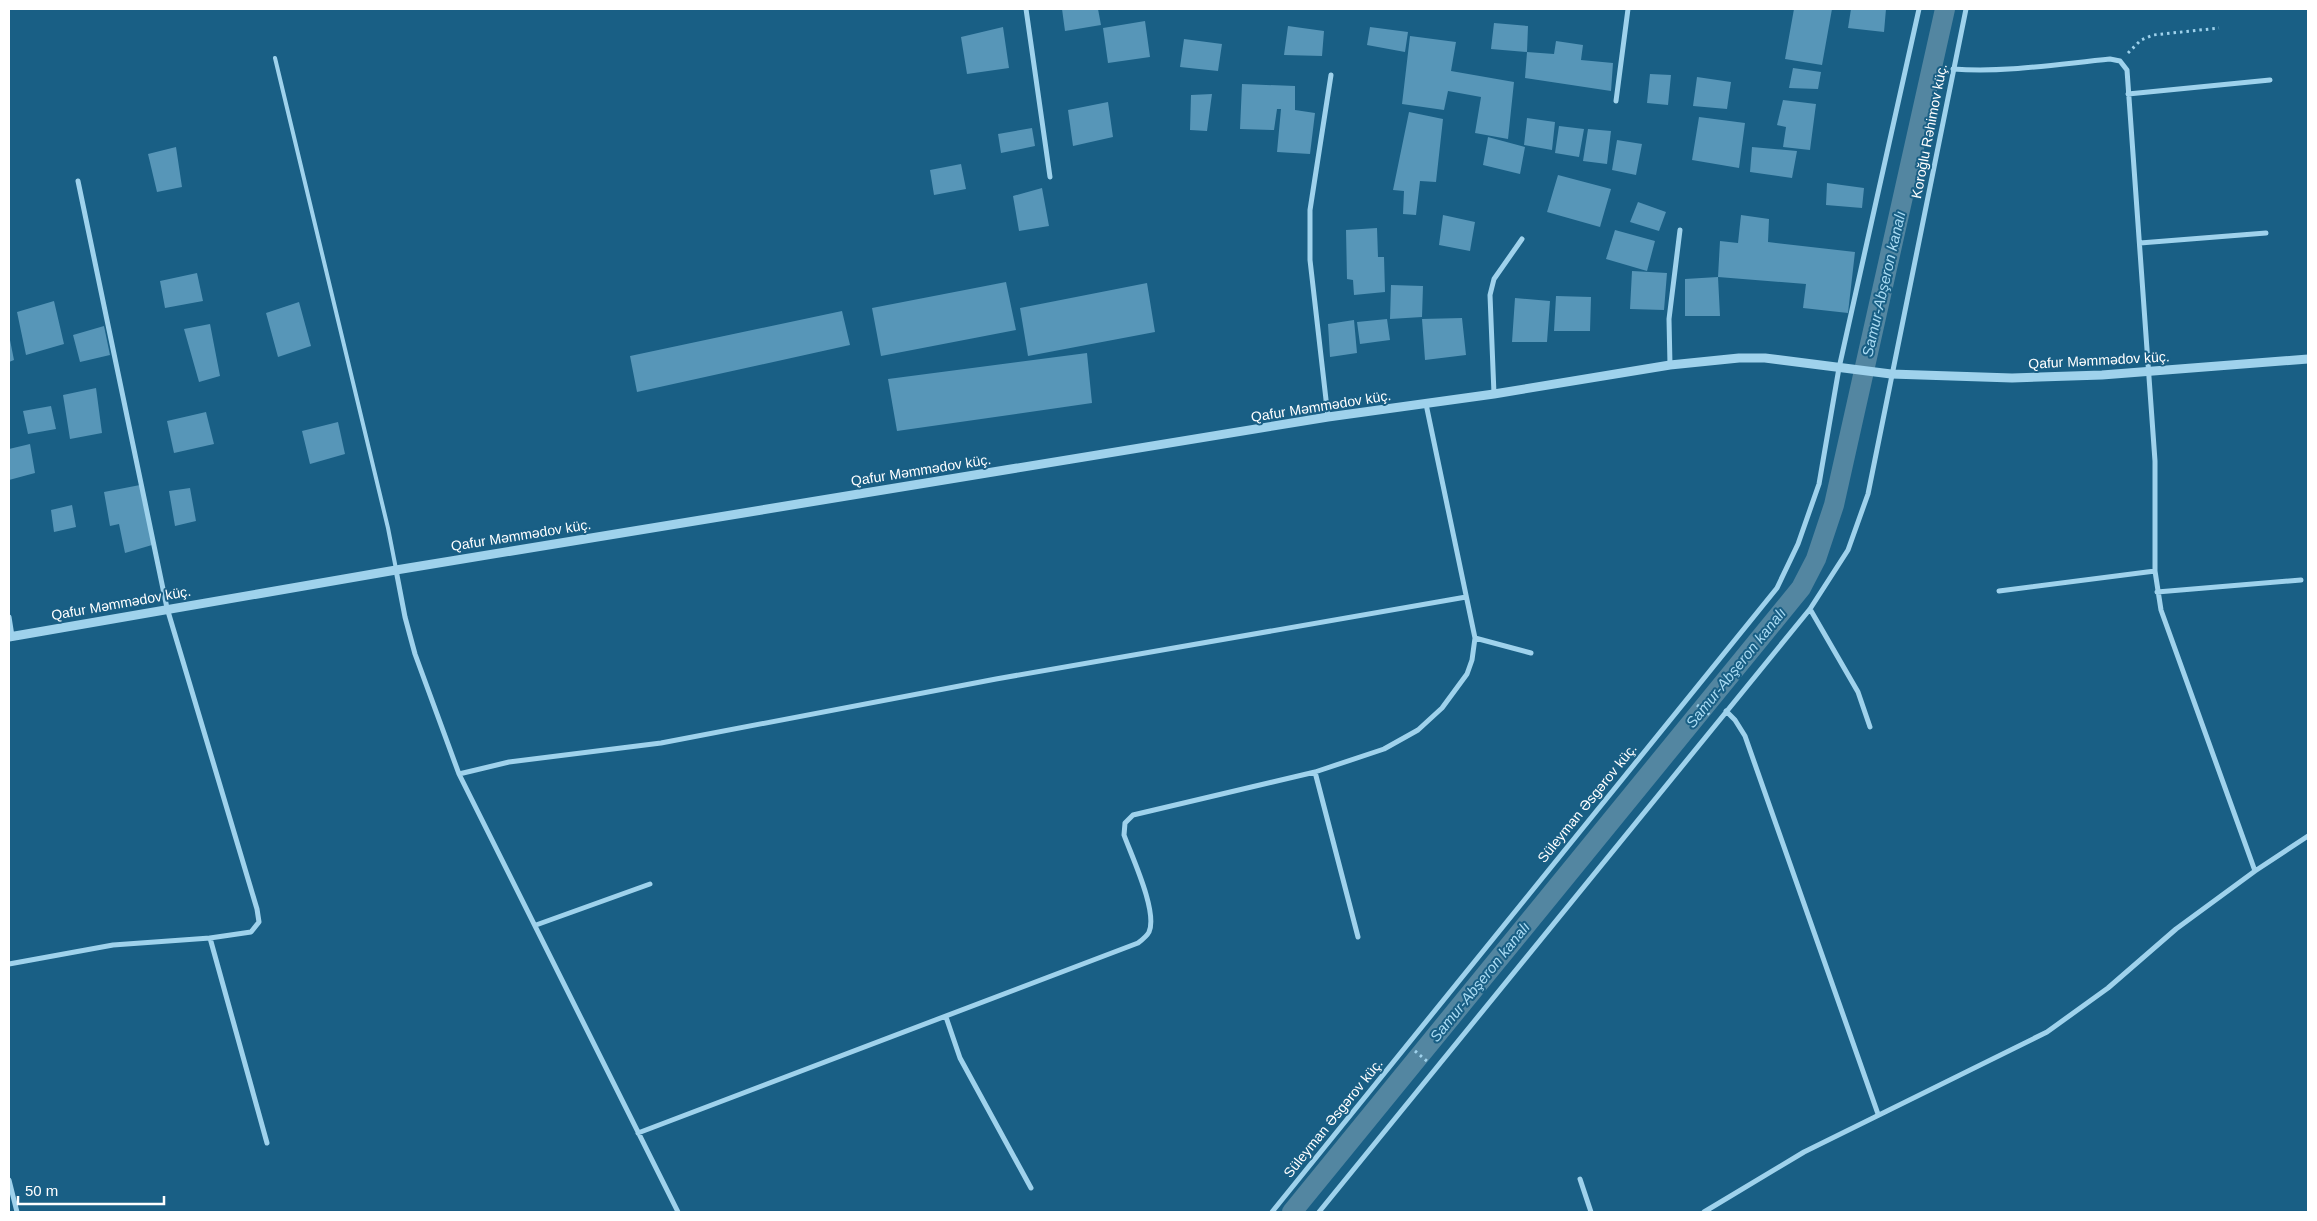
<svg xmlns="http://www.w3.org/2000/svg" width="2317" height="1221" viewBox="0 0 2317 1221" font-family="Helvetica,sans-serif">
<rect width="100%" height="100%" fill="#195f85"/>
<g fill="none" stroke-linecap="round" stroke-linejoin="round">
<path stroke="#5386a1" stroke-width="20" d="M1292 1212 1801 588 1816 559 1834 505 1945 9"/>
</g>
<path fill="#5796b8" d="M1062 9H1098L1101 25 1065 31Z
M1794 9H1832L1822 65 1785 59Z
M1851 9H1886L1884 32 1848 28Z
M1145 21 1150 57 1108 63 1103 28Z
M1494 23 1528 26 1527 52 1491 49Z
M1288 26 1324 31 1322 56 1284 55Z
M1003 27 1009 68 967 74 961 37Z
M1370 27 1408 32 1405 52 1367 45Z
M1410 36 1456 42 1451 71 1514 82 1508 139 1475 133 1481 97 1448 91 1444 110 1402 104Z
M1184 39 1222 44 1218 71 1180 67Z
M1556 41 1583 45 1581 60 1613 63 1611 91 1525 78 1527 52 1554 54Z
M1793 68 1821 72 1818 89 1789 88Z
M1650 74 1671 75 1668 105 1647 103Z
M1697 77 1731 82 1727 109 1693 106Z
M1242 84 1295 86V110L1315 113 1310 154 1277 152 1281 109H1277L1274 130 1240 129Z
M1212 94 1207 131 1190 130 1191 95Z
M1783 100 1816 104 1810 150 1783 147 1786 127 1777 125Z
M1108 102 1113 137 1073 146 1068 110Z
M1409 112 1443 119 1436 182 1420 181 1416 215 1403 214 1404 191 1393 190Z
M1699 117 1745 123 1739 168 1692 160Z
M1527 118 1555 122 1552 150 1524 145Z
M1559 126 1584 129 1579 157 1555 153Z
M1032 128 1035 146 1001 153 998 134Z
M1588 129 1611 131 1607 164 1583 161Z
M1488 137 1525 147 1520 174 1483 165Z
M1617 140 1642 144 1636 175 1612 170Z
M176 147 182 187 157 192 148 154Z
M1752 147 1797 151 1792 178 1750 172Z
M961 164 966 189 934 195 930 170Z
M1558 175 1611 189 1600 227 1547 212Z
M1827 183 1864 188 1862 208 1826 205Z
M1042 188 1049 226 1019 231 1013 196Z
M1638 202 1666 212 1659 231 1630 222Z
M1443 215 1475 222 1470 251 1439 245Z
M1741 215 1769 219 1768 242 1855 252 1848 313 1803 308 1806 284 1718 277 1720 241 1738 243Z
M1377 228 1378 257H1384L1385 292 1354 295 1353 280 1347 279 1346 230Z
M1615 230 1655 241 1647 271 1606 259Z
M1632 271 1667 273 1664 310 1630 309Z
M197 273 203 301 165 308 160 281Z
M1718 277 1720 316H1685V279Z
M1006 282 1016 330 881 356 872 308Z
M1147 283 1155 332 1028 356 1020 308Z
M1391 285 1423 286 1422 317 1390 319Z
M1556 296 1591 297 1590 331H1554Z
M1515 298 1550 301 1547 342H1512Z
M54 301 64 344 26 355 17 312Z
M299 302 311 346 278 357 266 313Z
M842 311 850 345 637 392 630 356Z
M1462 318 1466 355 1425 360 1422 319Z
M1387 319 1390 340 1360 344 1357 322Z
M1354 320 1357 353 1330 357 1328 324Z
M210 324 220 376 199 382 184 329Z
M104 326 110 355 80 362 73 335Z
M9 335 14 360 9 362Z
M1087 353 1092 403 897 431 888 379Z
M96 388 102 433 70 439 63 395Z
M51 406 56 429 28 434 23 411Z
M206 412 214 444 174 453 167 421Z
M338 422 345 454 310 464 302 431Z
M30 444 35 473 9 480V449Z
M140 485 152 545 125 553 119 524 110 526 104 492Z
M190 488 196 521 175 526 169 491Z
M72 505 76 527 54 532 51 510Z"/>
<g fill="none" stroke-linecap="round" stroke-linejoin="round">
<path stroke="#9fd2ec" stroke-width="3" stroke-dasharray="2.5 4" stroke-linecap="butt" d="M2128 53 2141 40 2153 35 2219 28
M1697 705 1710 715
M1415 1051 1428 1062"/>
<path stroke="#9fd2ec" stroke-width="4" d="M275 58 388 528 396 569"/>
<path stroke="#9fd2ec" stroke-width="5" d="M1026 9 1050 177
M1953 69C2005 73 2058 64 2110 59L2120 61 2127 70 2155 461V571L2161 610 2255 871
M2128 94 2270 80
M1616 101 1628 9
M2140 243 2266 233
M1670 365 1669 319 1680 230
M1494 394 1490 295 1494 279 1522 239
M1328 417 1310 260V210L1331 75
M396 570 405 617 415 654 459 774 678 1212
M1999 591 2155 571
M2157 592 2301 580
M1810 609 1858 692 1870 727
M9 617 12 636
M1475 638 1531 653
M1726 711 1735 720 1745 736 1878 1114
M1315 772 1358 937
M459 774 509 762 661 743 996 679 1466 597
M536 925 650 884
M210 938 267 1143
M9 964 113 945 210 938 251 932 259 922 257 909 167 608 78 181
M946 1017 960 1058 1031 1188
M638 1133 1138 943C1142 940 1147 936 1149 932 1158 912 1132 857 1124 835L1125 823 1133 815 1315 772 1384 749 1418 730 1442 708 1467 674 1472 660 1475 638 1426 404
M1580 1179 1591 1212
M9 1180 17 1212
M1272 1212 1777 588 1798 544 1819 484 1839 368 1919 9
M1319 1212 1810 609 1848 550 1868 494 1966 9
M1704 1212 1804 1152 2047 1032 2108 988 2176 929 2255 871 2308 836"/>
<path stroke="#9fd2ec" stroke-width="9" d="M9 637 396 570 1328 417 1494 394 1670 365 1739 358H1765L1891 374 2012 378 2102 375 2308 359"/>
</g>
<g text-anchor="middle" stroke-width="4" stroke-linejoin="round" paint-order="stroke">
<g font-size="14" fill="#fff" stroke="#195f85">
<text transform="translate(1929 131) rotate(-79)" y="5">Koroğlu Rəhimov küç.</text>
<text transform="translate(2099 360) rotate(-3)" y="5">Qafur Məmmədov küç.</text>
<text transform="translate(1321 406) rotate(-9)" y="5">Qafur Məmmədov küç.</text>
<text transform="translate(921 470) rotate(-9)" y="5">Qafur Məmmədov küç.</text>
<text transform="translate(521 535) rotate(-9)" y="5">Qafur Məmmədov küç.</text>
<text transform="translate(121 603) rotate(-10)" y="5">Qafur Məmmədov küç.</text>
<text transform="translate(1587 803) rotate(-51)" y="5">Süleyman Əsgərov küç.</text>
<text transform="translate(1333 1118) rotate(-51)" y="5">Süleyman Əsgərov küç.</text>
</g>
<g font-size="15" font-style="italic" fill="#aadcf4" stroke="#195f85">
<text transform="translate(1884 284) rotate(-77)" y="5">Samur-Abşeron kanalı</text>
<text transform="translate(1736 668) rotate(-51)" y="5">Samur-Abşeron kanalı</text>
<text transform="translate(1480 982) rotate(-51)" y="5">Samur-Abşeron kanalı</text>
</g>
</g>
<rect width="2317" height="1221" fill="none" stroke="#ffffff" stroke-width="20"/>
<path d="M18 1196v8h146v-8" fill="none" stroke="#ffffff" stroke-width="2.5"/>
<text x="25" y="1196" font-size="15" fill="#ffffff" stroke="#195f85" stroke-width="4" paint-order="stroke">50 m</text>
</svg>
